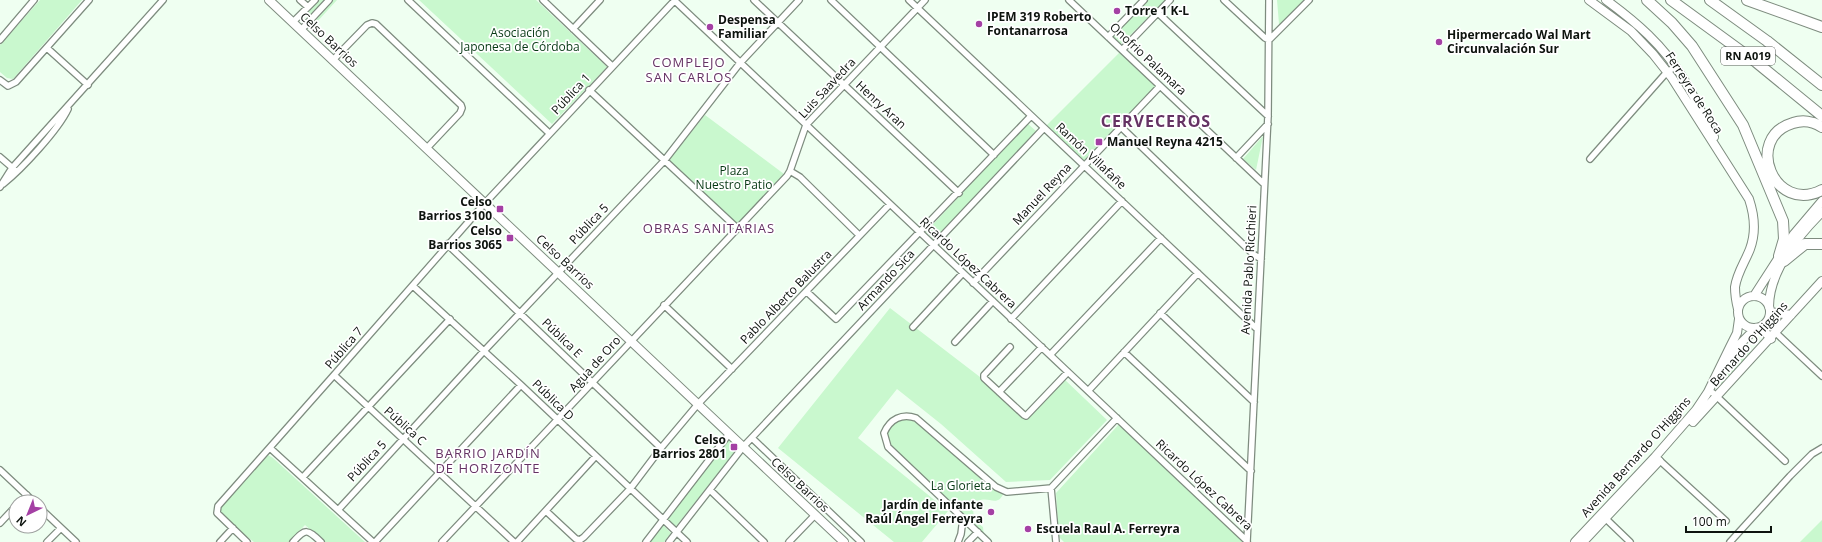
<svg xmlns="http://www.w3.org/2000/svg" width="1822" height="542" viewBox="0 0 1822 542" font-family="'Open Sans',sans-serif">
<rect width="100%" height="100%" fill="#effff1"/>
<path fill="#c9f8ce" d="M40 0H82L13 79 7 78 0 72V45Z
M319 0H337L316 23 306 14Z
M419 0H536L607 67 552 124Z
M1148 0H1166L1120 45 1111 38Z
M1277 0H1304L1282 24H1279Z
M1122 50 1160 86 1084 165 1044 128Z
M705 115 784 174 736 225 668 161Z
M1027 123 1036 131 935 241 926 232Z
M1263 136 1256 170 1243 159Z
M890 308 980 377 1024 419 1063 378 1107 420 1050 480 1006 482 941 424 897 389 858 438 948 511 922 542H894L778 448Z
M1753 351 1720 385 1738 353Z
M909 415 1004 491C998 513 983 488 973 508L974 520 983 527 984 537 892 453 886 429 889 425Z
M1121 422 1247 542H1064L1059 537 1056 493Z
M729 436 740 446 673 530 664 521Z
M268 455 273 458 365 542H324L305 525 289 542H254L217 513 221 506Z
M1822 520V542H1800Z
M661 523 671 533 664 542H648Z"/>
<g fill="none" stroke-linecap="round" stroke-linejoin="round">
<g stroke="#7e8c7f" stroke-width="8">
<path id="street" d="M300 0 308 7
M408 0 549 133
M543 0 612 66
M674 0 1247 541
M754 0 959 193
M831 0 994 155
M909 0 1257 329
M1069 0 1264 184
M1224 0 1265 38 1269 40
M1158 13 1268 116
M293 22 315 0
M573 29 600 0
M301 30 329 0
M1108 37 1144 0
M0 40 34 0
M1269 40 1309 0
M47 48 88 85
M1122 50 1170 0
M333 60 367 25 372 23 376 24 461 105 462 108 460 113 427 148
M0 80 8 86 16 82 89 0
M589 90 737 228
M1121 127 1253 254 1261 259
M0 157 15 170
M1236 158 1268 124
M1590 159 1667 72 1675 67
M790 171 800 177 859 235
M3 184C22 169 58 130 68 109
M0 187 12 168 163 0
M447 244 661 448
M973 283 1160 86
M413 286 521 385 687 542
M807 292 836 319 1031 116
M664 305 732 369
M1160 313 1254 402
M1011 319 1122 201
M913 327 963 273
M1776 333 1822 376
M955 342 993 301
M1010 347 984 375V378L1024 415 1026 416 1068 372
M1124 352 1251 471
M1050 355 1161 238
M334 375 514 542
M1088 391 1198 273
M999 392 1042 347
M1713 393 1785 461
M752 438 861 542
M270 448 373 542
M1657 458 1726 521
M0 470 34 502
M303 477 450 319
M1051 488 1056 542
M710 490 764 542
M20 502 27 495
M40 508 76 542
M338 510 484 351 664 161 740 63 799 0
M546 511 576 539 580 540 584 537 630 489 661 448 698 404 890 204
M1603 516 1630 542
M0 523 16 506
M47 542 61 528
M220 542 233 528
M247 542 217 513 218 506 334 375 485 203 675 0
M293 542C306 528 307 529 321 542
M375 542 521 385
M442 542 787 176 790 171 806 125 925 0
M517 542 595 457
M646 542 729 434
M669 542 743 447 1044 128
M789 542 815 515
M958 542 961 534 963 518
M968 542 978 532
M988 542 888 447 884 433C890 419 902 413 916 418L996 487 1007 492 1051 488 1117 418
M1247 542 1268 116 1269 0
M1730 542 1790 476 1812 454 1822 448"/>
</g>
<g stroke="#7e8c7f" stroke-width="10">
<path id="secondary" d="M269 0 844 542
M1589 0 1631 31 1653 54 1672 78 1749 199C1754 214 1756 233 1750 249 1745 262 1737 273 1735 287 1735 294 1736 301 1738 309
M1606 0C1636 22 1663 45 1683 78 1695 97 1704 118 1714 137
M1738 312a16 16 0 1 1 32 0a16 16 0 1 1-32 0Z
M1754 296 1794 234 1822 201
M1769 307C1769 271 1798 236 1822 212
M1770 312 1791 315
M1761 327 1771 339
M1729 362 1741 343 1756 328
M1693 422 1822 281
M1575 542 1655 457 1696 410 1708 392 1730 347 1737 333 1739 319
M1583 542 1659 461"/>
</g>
<g stroke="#7e8c7f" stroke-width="12">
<path id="highway" d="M1647 0 1672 23 1692 46 1743 125 1783 221 1784 239 1779 256
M1671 0 1756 62 1822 116
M1710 0 1767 41 1822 85
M1747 0 1822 27
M1822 127C1813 121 1802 120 1793 123 1743 138 1774 215 1822 190
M1784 261 1805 244H1822"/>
</g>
<use href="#street" stroke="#fff" stroke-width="5.5"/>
<use href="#secondary" stroke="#fff" stroke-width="8"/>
<use href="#highway" stroke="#fff" stroke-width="10"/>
</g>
<g fill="#a440a4" stroke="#fff" stroke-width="1.5">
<circle cx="1117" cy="11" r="4"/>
<circle cx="979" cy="24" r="4"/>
<circle cx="710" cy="27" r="4"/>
<circle cx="1439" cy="42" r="4"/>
<rect x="1095" y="138" width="8" height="8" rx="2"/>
<rect x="496" y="205" width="8" height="8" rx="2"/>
<rect x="506" y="234" width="8" height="8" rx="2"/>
<rect x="730" y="443" width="8" height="8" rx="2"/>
<circle cx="991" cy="512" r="4"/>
<circle cx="1028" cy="529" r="4"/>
</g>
<g text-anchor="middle" stroke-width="3.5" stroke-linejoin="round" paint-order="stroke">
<rect fill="#fff" stroke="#565a56" stroke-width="1" x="1721" y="47" width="54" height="18" rx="3"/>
<g font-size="11" font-weight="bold" fill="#0d130e">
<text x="1748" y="60">RN A019</text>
</g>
<g font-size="12" font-weight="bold" fill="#0d130e" stroke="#fff" text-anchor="start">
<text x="1125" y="15">Torre 1 K-L</text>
<text x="987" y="21">IPEM 319 Roberto<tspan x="987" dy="14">Fontanarrosa</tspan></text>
<text x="718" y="24">Despensa<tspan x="718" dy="14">Familiar</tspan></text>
<text x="1447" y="39">Hipermercado Wal Mart<tspan x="1447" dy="14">Circunvalación Sur</tspan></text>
<text x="1107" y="146">Manuel Reyna 4215</text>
<text x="492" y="206" text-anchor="end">Celso<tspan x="492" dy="14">Barrios 3100</tspan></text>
<text x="502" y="235" text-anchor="end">Celso<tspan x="502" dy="14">Barrios 3065</tspan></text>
<text x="726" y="444" text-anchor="end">Celso<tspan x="726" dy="14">Barrios 2801</tspan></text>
<text x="983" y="509" text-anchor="end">Jardín de infante<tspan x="983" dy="14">Raúl Ángel Ferreyra</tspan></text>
<text x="1036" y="533">Escuela Raul A. Ferreyra</text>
</g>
<g font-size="12" fill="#073914" stroke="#fff">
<text x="520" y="37">Asociación<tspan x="520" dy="14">Japonesa de Córdoba</tspan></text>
<text x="734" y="175">Plaza<tspan x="734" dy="14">Nuestro Patio</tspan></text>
<text x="961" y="490">La Glorieta</text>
</g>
<g font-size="12" fill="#0d130e" stroke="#fff">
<text transform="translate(329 40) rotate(43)" y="4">Celso Barrios</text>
<text transform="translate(1148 59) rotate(43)" y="4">Onofrio Palamara</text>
<text transform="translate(827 88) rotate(-47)" y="4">Luis Saavedra</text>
<text transform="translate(1694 93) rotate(57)" y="4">Ferreyra de Roca</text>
<text transform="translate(571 94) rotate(-47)" y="4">Pública 1</text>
<text transform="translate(881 105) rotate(43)" y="4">Henry Aran</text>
<text transform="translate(1091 156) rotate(43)" y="4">Ramón Villafañe</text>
<text transform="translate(1042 194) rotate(-47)" y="4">Manuel Reyna</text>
<text transform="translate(589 224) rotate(-46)" y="4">Pública 5</text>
<text transform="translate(565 262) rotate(43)" y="4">Celso Barrios</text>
<text transform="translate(968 263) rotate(43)" y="4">Ricardo López Cabrera</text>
<text transform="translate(1249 270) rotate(-87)" y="4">Avenida Pablo Ricchieri</text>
<text transform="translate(886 280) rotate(-47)" y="4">Armando Sica</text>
<text transform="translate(786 297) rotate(-46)" y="4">Pablo Alberto Balustra</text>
<text transform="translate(562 338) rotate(44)" y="4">Pública E</text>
<text transform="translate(1749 344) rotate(-48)" y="4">Bernardo O'Higgins</text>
<text transform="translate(344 348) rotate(-49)" y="4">Pública 7</text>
<text transform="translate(595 364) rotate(-48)" y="4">Agua de Oro</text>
<text transform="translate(553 400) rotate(44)" y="4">Pública D</text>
<text transform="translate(405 426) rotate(42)" y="4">Pública C</text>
<text transform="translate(1636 457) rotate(-48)" y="4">Avenida Bernardo O'Higgins</text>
<text transform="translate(367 461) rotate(-47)" y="4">Pública 5</text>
<text transform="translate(800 485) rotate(43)" y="4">Celso Barrios</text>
<text transform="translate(1204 485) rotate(43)" y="4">Ricardo López Cabrera</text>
</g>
<g font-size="13" letter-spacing="1" fill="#653364" stroke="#fff">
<text x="689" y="67">COMPLEJO<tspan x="689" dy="15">SAN CARLOS</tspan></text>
<text x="709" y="233">OBRAS SANITARIAS</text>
<text x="488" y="458">BARRIO JARDÍN<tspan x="488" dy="15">DE HORIZONTE</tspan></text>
</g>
<g font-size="16" font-weight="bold" letter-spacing="1" fill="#653364" stroke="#fff">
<text x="1156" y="127">CERVECEROS</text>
</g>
</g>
<g transform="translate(28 514) rotate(223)"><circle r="19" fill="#ffffff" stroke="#9ea19f"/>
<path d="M0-3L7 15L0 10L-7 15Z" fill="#a440a4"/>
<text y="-6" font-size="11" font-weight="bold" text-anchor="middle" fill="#0d130e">N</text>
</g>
<path d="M1686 526v6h85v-6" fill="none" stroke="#0d130e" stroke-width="2"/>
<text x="1692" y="526" font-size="12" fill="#0d130e" stroke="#ffffff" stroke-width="3" paint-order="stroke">100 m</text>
</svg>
